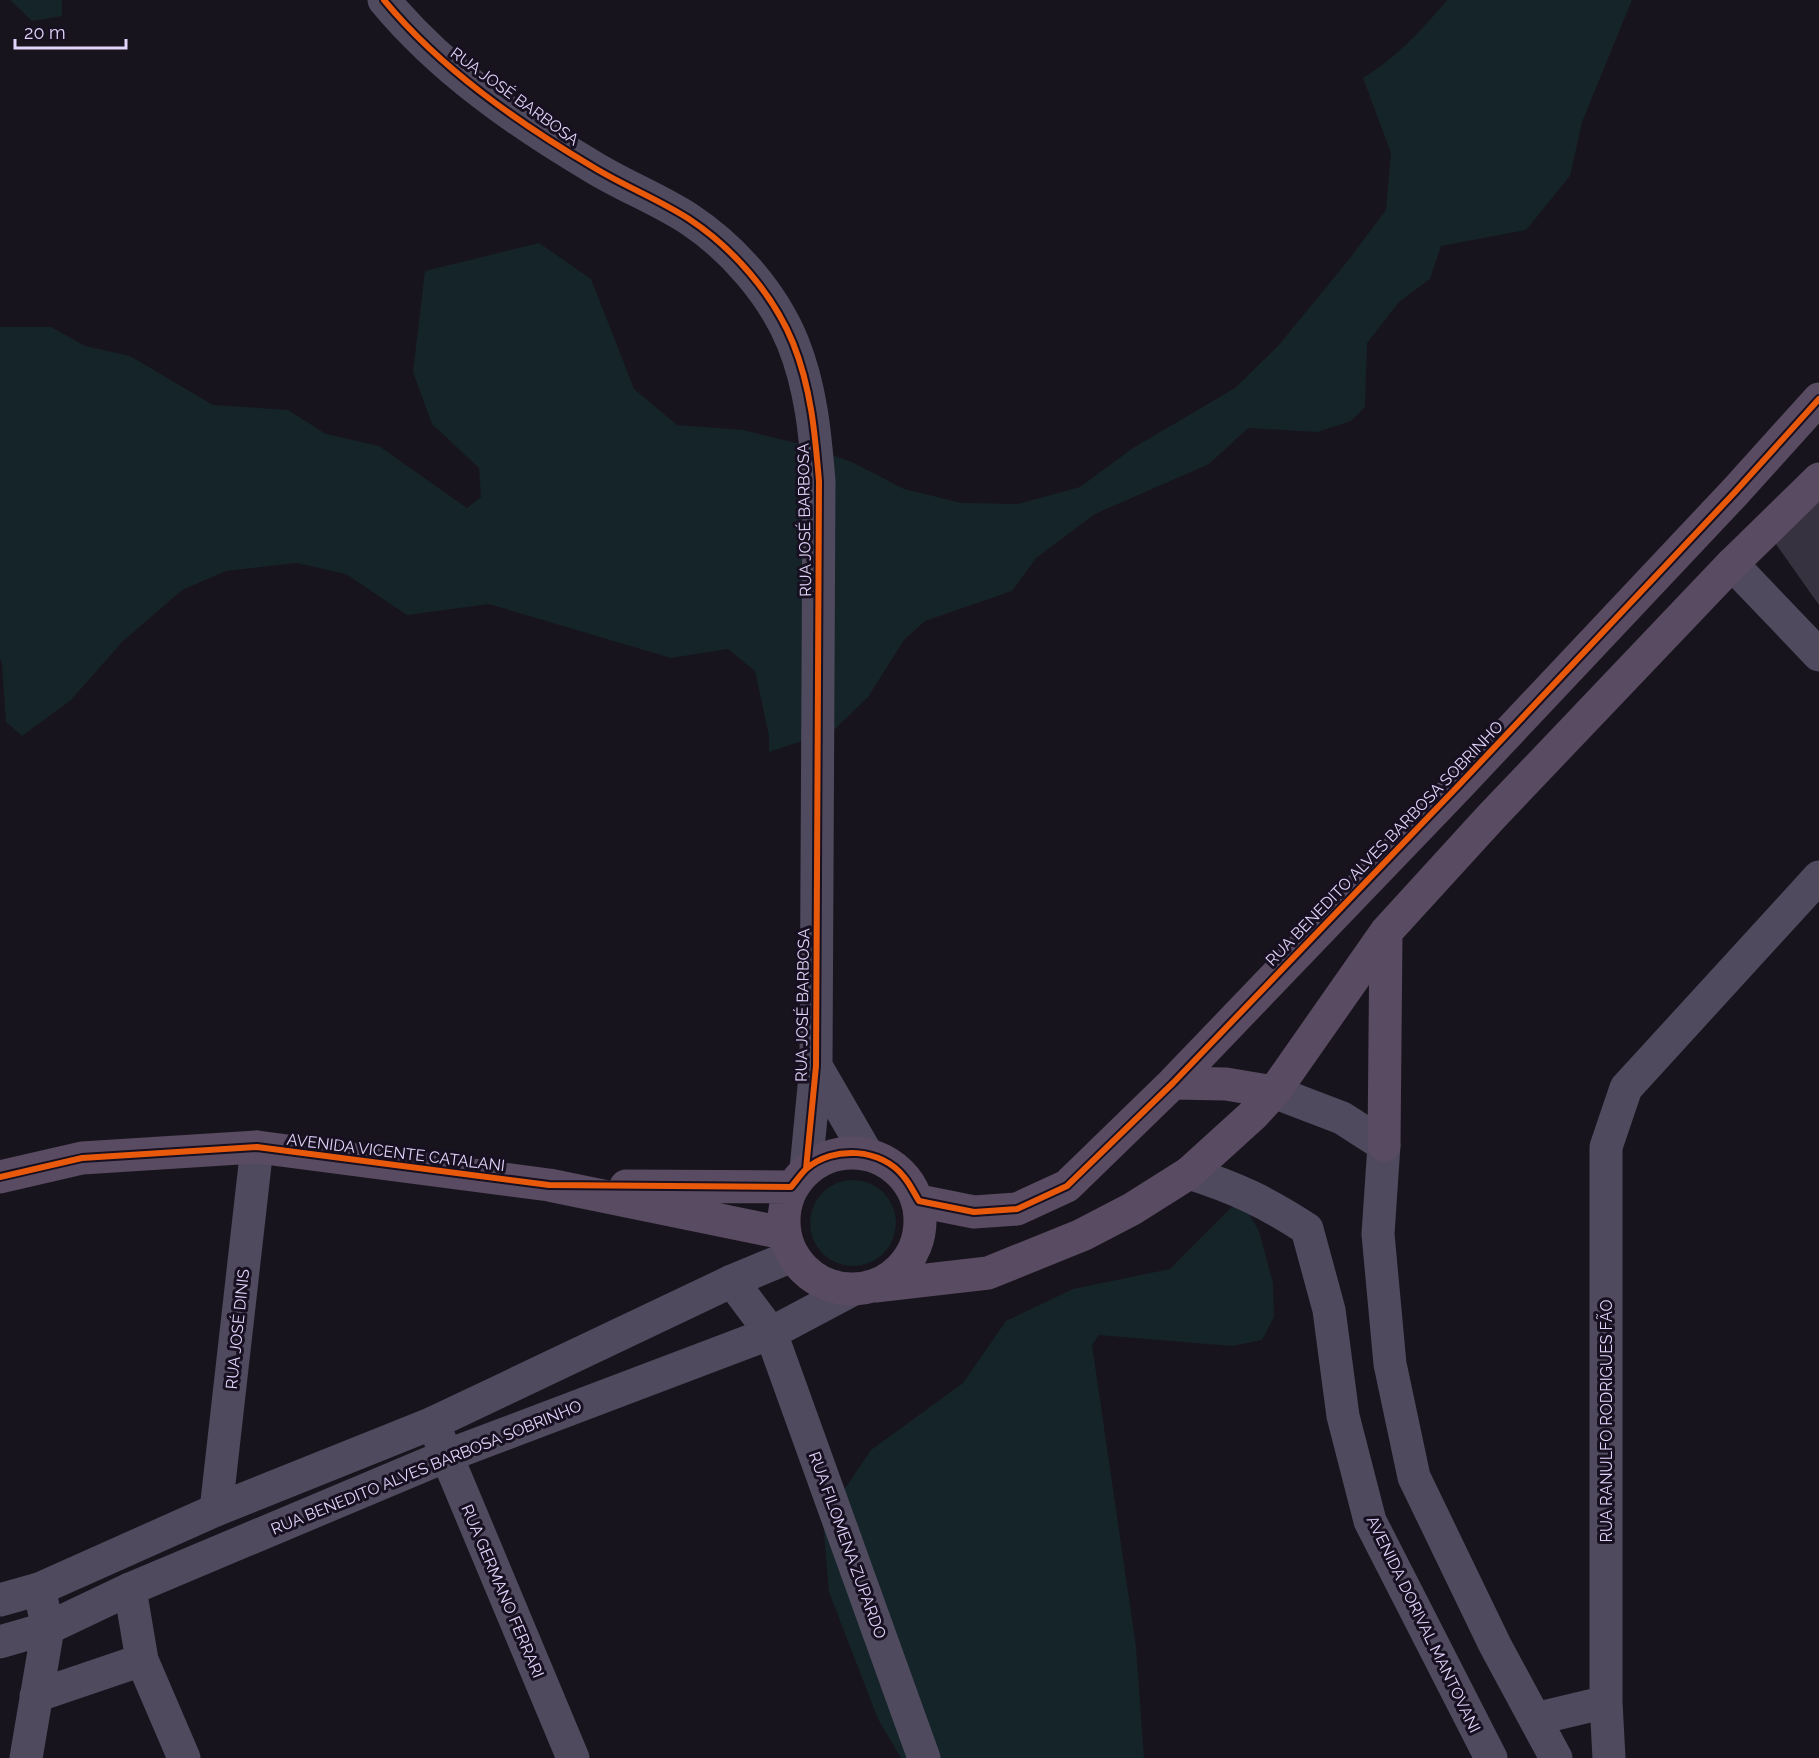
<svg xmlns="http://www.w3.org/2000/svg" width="1819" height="1758" viewBox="0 0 1819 1758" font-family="Raleway,sans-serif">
<rect width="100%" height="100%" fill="#18141d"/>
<path fill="#152429" d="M10 0H62V16L32 21Z
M1447 0H1632L1582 122 1570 176 1526 230 1441 246 1430 279 1399 302 1367 343 1365 407 1351 421 1317 432 1248 428 1209 464 1095 514 1036 558 1012 591 925 621 904 640 868 697 833 731 769 752V736L755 671 728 649 671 658 489 604 407 615 346 574 297 563 226 571 182 590 122 642 71 700 22 736 6 722 2 665 0 658V327H51L85 346 130 356 213 405 288 410 326 434 379 446 467 508 481 497 479 468 432 424 413 372 425 271 539 243 591 279 634 389 677 425 743 430 800 444 852 462 904 489 962 503 1018 504 1080 487 1133 448 1235 388 1279 345 1350 258 1386 210 1391 153 1363 78C1396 58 1422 30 1447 0Z
M810 1223a43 43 0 1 1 86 0a43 43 0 1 1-86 0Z
M1240 1199 1259 1231 1273 1283 1274 1317 1262 1340 1232 1346 1099 1335 1092 1345 1136 1647 1144 1758H901L878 1719 829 1592 823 1521 871 1450 963 1383 1006 1321 1073 1289 1170 1269Z"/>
<path fill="#37323f" d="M1819 494V605L1773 540Z"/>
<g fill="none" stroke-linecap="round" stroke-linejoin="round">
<path stroke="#4f4a5d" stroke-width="33" d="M384 0C441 69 517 122 593 167 624 186 658 199 689 219 733 248 773 294 793 343 811 388 815 433 819 481L816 1066 806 1169
M1732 564 1819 655
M816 1066 867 1154
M1274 1092 1342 1118 1384 1145 1378 1234 1390 1364 1414 1477 1495 1645 1556 1758
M1189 1173C1236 1188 1266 1202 1307 1229L1329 1310 1343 1416 1370 1521 1491 1758
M732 1281 771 1333 924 1758
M433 1423 573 1758
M216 1510 257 1147
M130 1589 142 1660 184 1758
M36 1696 142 1660
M1535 1719 1606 1702
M26 1758 48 1628 39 1589
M1609 1758 1606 1702V1147L1626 1088 1819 877"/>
<path stroke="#4f4a5d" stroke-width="33" d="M0 1600 39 1589 216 1510 433 1423 732 1281 792 1256
M0 1642 48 1628 130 1589 446 1456 771 1333 852 1290"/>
<path stroke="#594b61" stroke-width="33" d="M1173 1083 1226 1084 1274 1092
M1384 1145 1386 932
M784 1221a68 68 0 1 1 136 0a68 68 0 1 1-136 0Z
M0 1177 82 1158 257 1147 549 1185 783 1233
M626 1186 791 1187
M919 1201 974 1212 1017 1209 1067 1186 1173 1083 1459 785 1735 492 1819 399
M875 1286 988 1273 1082 1235 1132 1209 1189 1173 1254 1114 1274 1092 1386 932 1491 817 1732 564 1819 479"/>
<g stroke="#171021" stroke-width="10">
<path id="cycleway" d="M384 0C441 69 517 122 593 167 624 186 658 199 689 219 733 248 773 294 793 343 811 388 815 433 819 481L816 1066 806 1169
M0 1177 82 1158 257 1147 549 1185 791 1187C796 1181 801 1174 806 1169 833 1145 882 1148 904 1177 910 1184 914 1193 919 1201L974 1212 1017 1209 1067 1186 1173 1083 1459 785 1735 492 1819 399"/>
</g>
<use href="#cycleway" stroke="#e8590c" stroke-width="6"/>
</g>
<g text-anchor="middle" stroke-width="6" stroke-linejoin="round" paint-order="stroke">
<g font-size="16" fill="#e2d5fb" stroke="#171021">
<text transform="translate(515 96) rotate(36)" y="6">RUA JOSÉ BARBOSA</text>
<text transform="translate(804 520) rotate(-91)" y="6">RUA JOSÉ BARBOSA</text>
<text transform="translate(1384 843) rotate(-46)" y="6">RUA BENEDITO ALVES BARBOSA SOBRINHO</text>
<text transform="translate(802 1005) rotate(-89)" y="6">RUA JOSÉ BARBOSA</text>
<text transform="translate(396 1152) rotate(7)" y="6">AVENIDA VICENTE CATALANI</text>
<text transform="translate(237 1329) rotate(-84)" y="6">RUA JOSÉ DINIS</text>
<text transform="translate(1606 1421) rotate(-90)" y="6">RUA RANULFO RODRIGUES FÃO</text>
<text transform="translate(426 1467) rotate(-22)" y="6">RUA BENEDITO ALVES BARBOSA SOBRINHO</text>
<text transform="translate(848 1545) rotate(70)" y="6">RUA FILOMENA ZUPARDO</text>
<text transform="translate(503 1591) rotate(67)" y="6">RUA GERMANO FERRARI</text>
<text transform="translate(1424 1624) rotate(64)" y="6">AVENIDA DORIVAL MANTOVANI</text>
</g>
</g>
<path d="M15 39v9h111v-9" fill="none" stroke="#e2d5fb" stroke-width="3"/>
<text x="24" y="39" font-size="18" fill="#e2d5fb" stroke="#171021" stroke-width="4.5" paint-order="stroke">20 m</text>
</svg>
